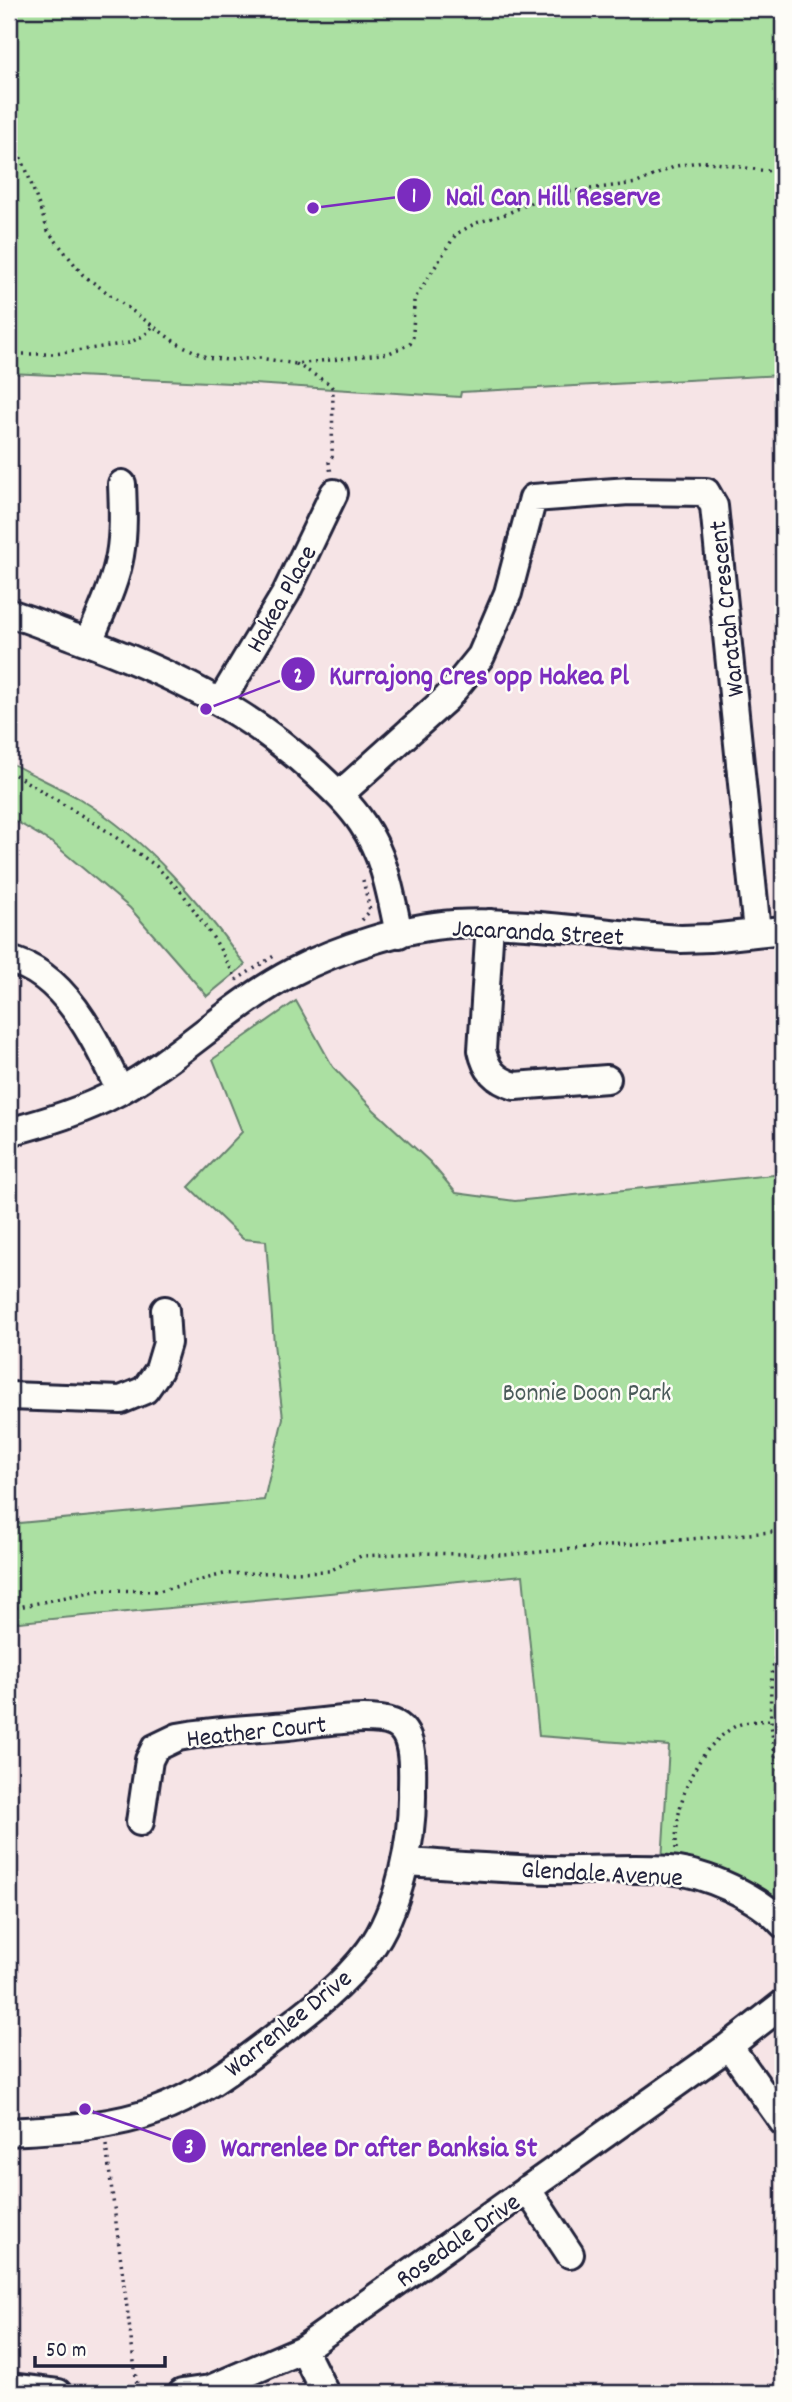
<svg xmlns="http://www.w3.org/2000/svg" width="792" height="2402" viewBox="0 0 792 2402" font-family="Dekko,sans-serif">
<rect width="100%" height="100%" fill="#f6e4e6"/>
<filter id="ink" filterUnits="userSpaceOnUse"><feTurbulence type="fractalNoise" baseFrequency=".0143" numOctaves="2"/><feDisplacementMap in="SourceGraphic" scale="14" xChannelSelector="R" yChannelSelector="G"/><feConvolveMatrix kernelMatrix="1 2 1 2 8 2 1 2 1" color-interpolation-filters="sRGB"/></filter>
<g filter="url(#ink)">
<path fill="#abe0a2" stroke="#66816e" stroke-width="2" d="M9 9H781L783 17V375L461 392 460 397 253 384 9 373Z
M9 762C32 775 57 786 80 799 148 840 200 902 245 965L207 996 130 908 54 844 9 817Z
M296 1001 333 1067 374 1110 430 1162 456 1193 515 1201 783 1174V1902C739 1870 715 1869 662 1862L669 1746 539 1736 523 1575 9 1623V1524L264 1500 283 1418 274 1344 266 1241 243 1239 189 1187 242 1132 213 1059Z"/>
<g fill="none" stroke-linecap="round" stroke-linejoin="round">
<g stroke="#22223b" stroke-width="32">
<path id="minor" d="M9 613C31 620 53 629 74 637 165 670 248 709 319 776 334 790 350 805 362 823 385 856 391 896 399 934
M89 642C100 614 115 585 120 555 124 532 123 508 122 484
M221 701 286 593 334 493
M339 795 447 698 481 656 508 593 533 498 629 491 706 492 714 506 757 932
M490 923 482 1050C486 1070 495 1080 515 1086L607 1079
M9 960C66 973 97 1043 120 1091
M9 1132C46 1122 83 1111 118 1092 180 1058 230 1005 293 972 337 949 404 927 454 924 530 920 606 935 681 939L710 938 783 930
M9 1396 121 1400 145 1390 159 1370 167 1343 165 1310
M407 1862C455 1865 503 1869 551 1870 590 1871 630 1867 669 1870 706 1873 759 1897 783 1924
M729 2046 783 2122
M9 2132C58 2129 108 2128 155 2111 195 2097 233 2069 267 2043 304 2015 341 1988 369 1951 399 1911 413 1840 412 1790 412 1771 416 1732 393 1723 370 1714 314 1723 288 1726 251 1729 214 1730 178 1737L155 1748 149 1760 140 1822
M527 2189 570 2254
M303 2349 325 2393
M9 2387 58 2393
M182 2393 210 2389 303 2349 729 2046 783 2004"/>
</g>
<path stroke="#22223b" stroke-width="3.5" stroke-dasharray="2 5" stroke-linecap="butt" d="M9 132 26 169 48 231 83 275 175 342 206 357 227 360 260 358 296 364 389 353 410 344 413 337 414 300 456 234 476 223 506 214 550 194 637 183 676 166 703 161 766 171 783 168
M9 354H55L129 343 145 335 154 325
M296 364 330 384 333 389 332 457 329 462 331 474
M9 771 107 831 156 866 183 894 216 942 237 980
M362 920 370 911 363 880
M236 980 277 954
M9 1609 100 1590 159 1591 224 1574 329 1571 361 1556 419 1553 505 1555 783 1531
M783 1631C764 1677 769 1742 783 1789
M676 1849C675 1803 693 1752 734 1727 744 1721 759 1721 771 1720
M106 2145 138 2393"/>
<use href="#minor" stroke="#fdfcf7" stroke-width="26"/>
</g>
</g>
<g text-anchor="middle" stroke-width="5" stroke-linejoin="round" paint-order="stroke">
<g font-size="26" fill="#22223b" stroke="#fdfcf7">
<text transform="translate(280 598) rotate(-61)" y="9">Hakea Place</text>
<text transform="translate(725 609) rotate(-96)" y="9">Waratah Crescent</text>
<text transform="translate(538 931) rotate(3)" y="9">Jacaranda Street</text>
<text transform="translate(256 1730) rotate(-6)" y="9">Heather Court</text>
<text transform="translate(602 1872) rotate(3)" y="9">Glendale Avenue</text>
<text transform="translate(287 2022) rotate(-39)" y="9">Warrenlee Drive</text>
<text transform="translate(457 2239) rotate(-35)" y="9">Rosedale Drive</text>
</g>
<g font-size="26" fill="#4b5b5a" stroke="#fdfcf7">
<text x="587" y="1400">Bonnie Doon Park</text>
</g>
</g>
<path fill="none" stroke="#7b2cbf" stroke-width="2.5" d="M313 208L414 195M206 709L298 674M85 2109L189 2146"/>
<g fill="#7b2cbf" stroke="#fdfcf7" stroke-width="2.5">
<circle cx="313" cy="208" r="7"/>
<circle cx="206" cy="709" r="7"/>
<circle cx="85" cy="2109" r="7"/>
<circle cx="414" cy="195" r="18"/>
<circle cx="298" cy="674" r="18"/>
<circle cx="189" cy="2146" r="18"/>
</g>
<g font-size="21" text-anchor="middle" font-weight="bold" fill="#fff">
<text x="414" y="202">1</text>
<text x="298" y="682">2</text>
<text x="189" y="2153">3</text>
</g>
<g font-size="28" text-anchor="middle" font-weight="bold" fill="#7b2cbf" stroke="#fdfcf7" stroke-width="5" stroke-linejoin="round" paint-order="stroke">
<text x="553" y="205">Nail Can Hill Reserve</text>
<text x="479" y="684">Kurrajong Cres opp Hakea Pl</text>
<text x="379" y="2156">Warrenlee Dr after Banksia St</text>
</g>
<rect width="792" height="2402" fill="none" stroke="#fdfcf7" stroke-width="35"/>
<rect x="18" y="18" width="757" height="2367" fill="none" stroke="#22223b" stroke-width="2.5" filter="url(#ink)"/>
<path d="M35 2356v10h130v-10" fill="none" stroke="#22223b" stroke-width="3.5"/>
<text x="46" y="2356" font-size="21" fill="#22223b" stroke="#fdfcf7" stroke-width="5" paint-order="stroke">50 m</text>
</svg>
